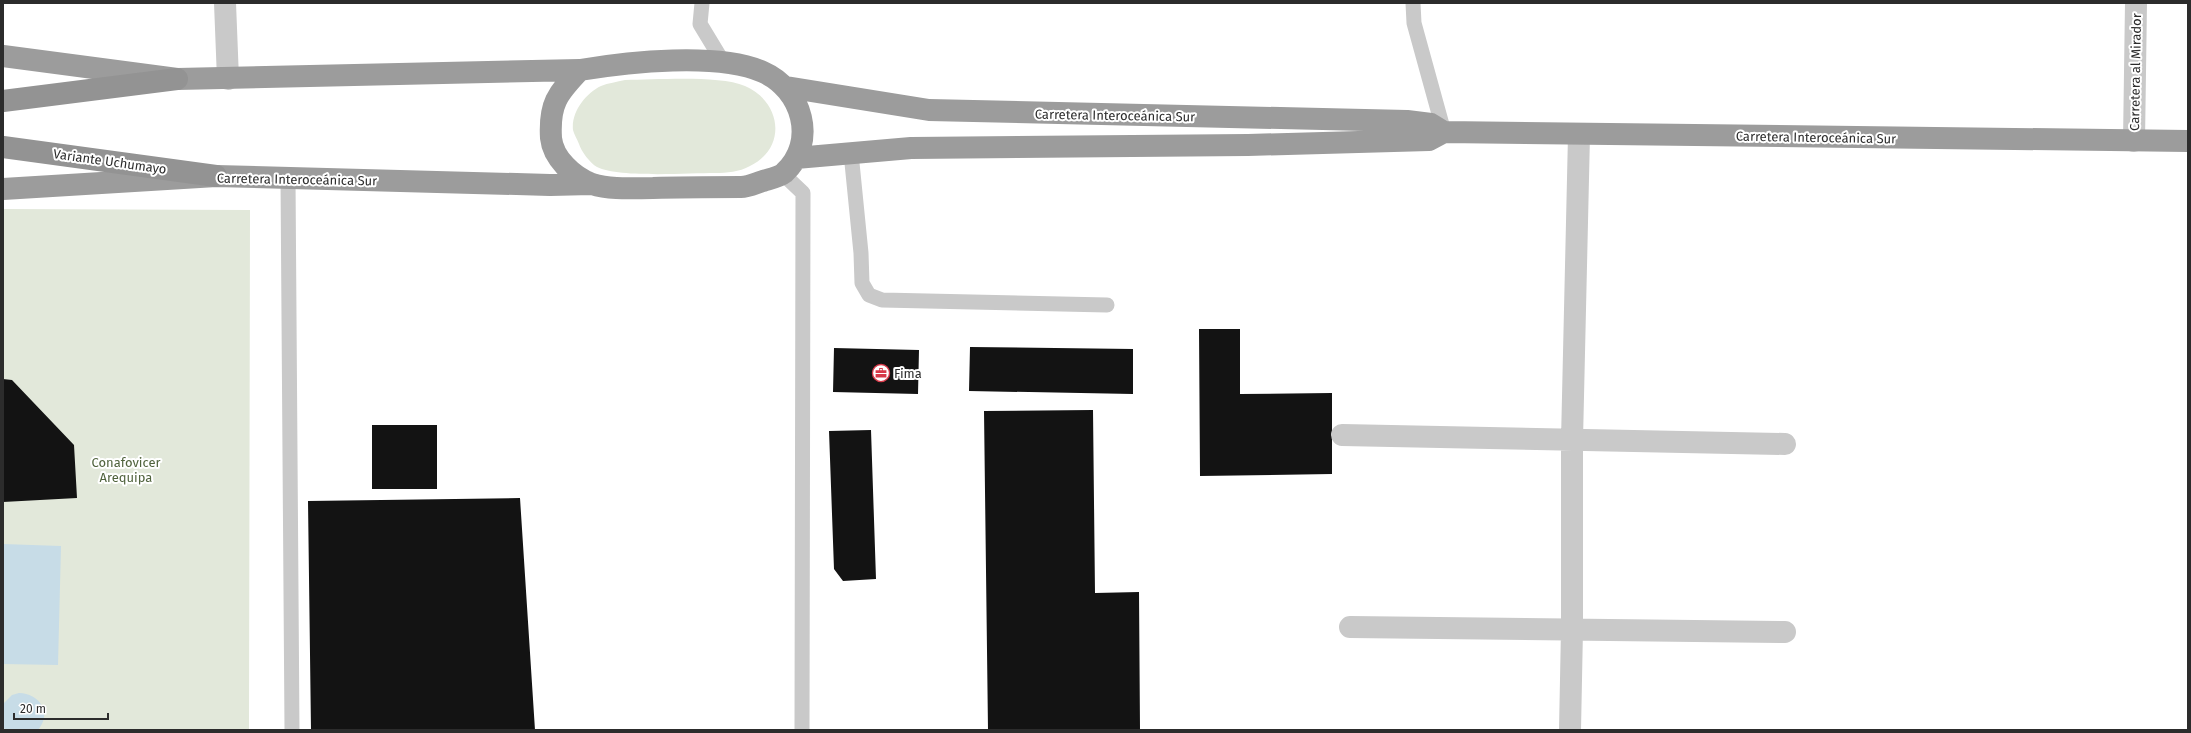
<svg xmlns="http://www.w3.org/2000/svg" width="2191" height="733" viewBox="0 0 2191 733" font-family="'Fira Sans',sans-serif">
<rect width="100%" height="100%" fill="#fff"/>
<path fill="#e2e8da" d="M625 80C656 80 718 75 745 86 782 102 787 148 750 166 739 172 727 173 715 173 688 173 619 178 597 167 590 163 581 151 579 144 577 139 574 134 573 130 571 112 586 93 601 86 608 83 617 82 625 80Z
M3 209 250 210 249 730H3Z"/>
<path fill="#c7dce7" d="M3 544 61 546 58 665 3 664Z
M19 693C39 693 53 713 38 730H6L3 727V704L12 695Z"/>
<path fill="#131313" d="M1199 329H1240V394L1332 393V474L1200 476Z
M970 347 1133 349V394L969 391Z
M834 348 919 350 918 394 833 392Z
M3 379 12 380 74 445 77 498 3 502Z
M1093 410 1095 593 1139 592 1140 730H988L984 411Z
M372 425H437V489H372Z
M871 430 876 579 843 581 834 569 829 431Z
M520 498 535 730H311L308 501Z"/>
<g fill="none" stroke-linecap="round" stroke-linejoin="round">
<path stroke="#c9c9c9" stroke-width="15" d="M702 3 700 24 723 62
M1413 3 1414 23 1444 132
M851 153 861 253 862 283 869 295 882 300 1107 305
M783 174 803 193 802 730
M288 178 292 730"/>
<path stroke="#c9c9c9" stroke-width="22" d="M225 3 228 79
M1342 435 1785 444
M1350 627 1785 632
M1570 730 1572 629V440L1579 135"/>
<path stroke="#c9c9c9" stroke-width="22" d="M2134 141 2136 3"/>
<path stroke="#9c9c9c" stroke-width="22" d="M3 56 177 79 580 70C628 62 718 52 763 72 802 89 818 142 784 173 779 177 769 179 763 181 756 183 749 187 741 187 712 187 683 187 653 188 634 188 611 190 592 184 573 177 553 158 551 138 549 104 557 94 580 70
M786 87 929 110 1407 121 1431 124 1444 132
M796 158 911 148 1248 145 1429 140 1444 132 2188 141
M3 189 216 176 550 185 591 184"/>
<path stroke="#939393" stroke-width="22" d="M3 101 177 79
M3 147 216 176"/>
</g>
<defs>
<g id="office-ring" transform="scale(0.9)"><circle r="9.5" fill="#fff" stroke="#d73949" stroke-width="1.5"/><path d="M-6-3h4V-5.5h4V-3h4V5H-6ZM-1-4.5V-3h2v-1.5ZM-6 0V1H6V0Z" fill="#d73949"/></g>
</defs>
<g fill-rule="evenodd">
<use href="#office-ring" x="881" y="373"/>
</g>
<g text-anchor="middle" stroke-width="4" stroke-linejoin="round" paint-order="stroke">
<g font-size="13" fill="#2c2c2c" stroke="#fff">
<text transform="translate(2135 72) rotate(-89)" y="5">Carretera al Mirador</text>
<text transform="translate(1115 115) rotate(1)" y="5">Carretera Interoceánica Sur</text>
<text transform="translate(1816 137) rotate(1)" y="5">Carretera Interoceánica Sur</text>
<text transform="translate(110 161) rotate(8)" y="5">Variante Uchumayo</text>
<text transform="translate(297 179) rotate(1)" y="5">Carretera Interoceánica Sur</text>
</g>
<g font-size="13" fill="#2c2c2c" stroke="#fff" text-anchor="start">
<text x="894" y="378">Fima</text>
</g>
<g font-size="13" fill="#50633d" stroke="#fff">
<text x="126" y="467">Conafovicer<tspan x="126" dy="15">Arequipa</tspan></text>
</g>
</g>
<rect width="2191" height="733" fill="none" stroke="#2c2c2c" stroke-width="8"/>
<path d="M14 713v6h94v-6" fill="none" stroke="#2c2c2c" stroke-width="2"/>
<text x="20" y="713" font-size="12" fill="#2c2c2c" stroke="#ffffff" stroke-width="3" paint-order="stroke">20 m</text>
</svg>
